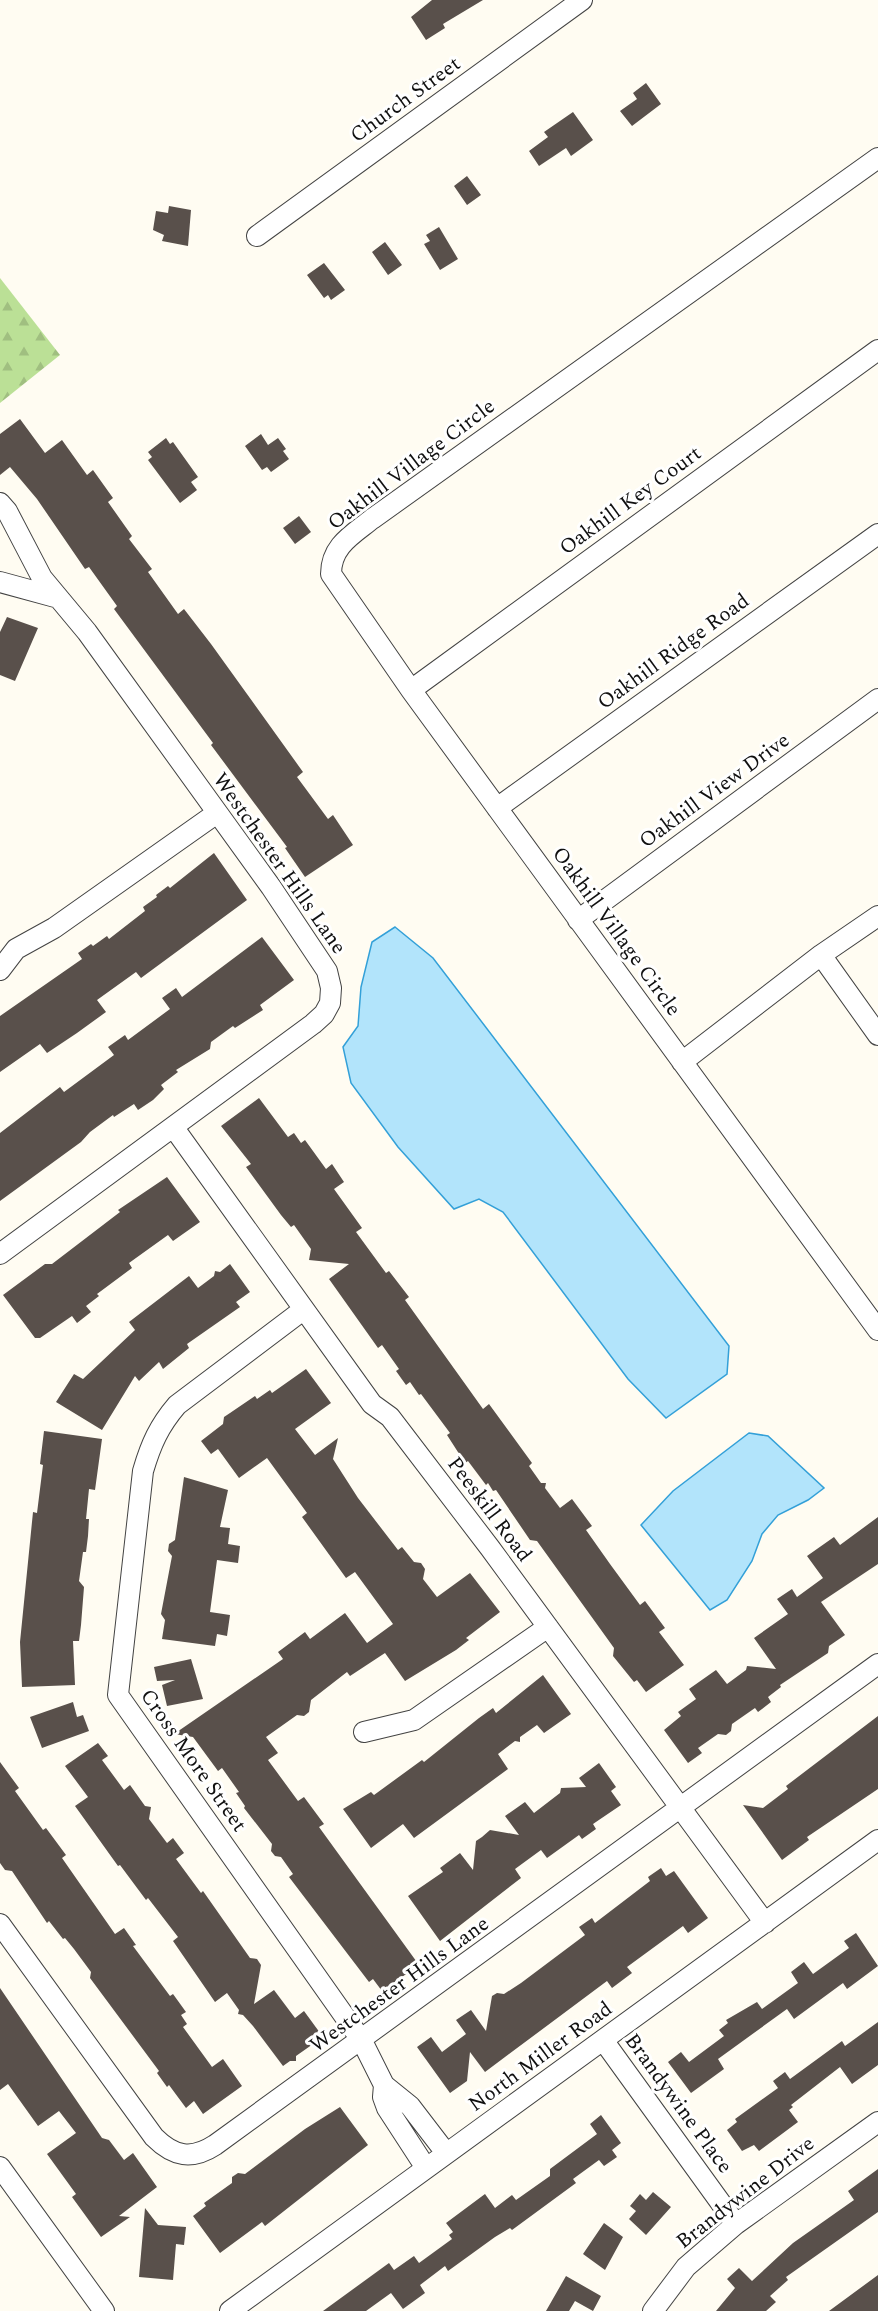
<svg xmlns="http://www.w3.org/2000/svg" width="878" height="2311" viewBox="0 0 878 2311" font-family="Spectral,serif">
<defs>
<pattern id="forest-firs" width="22" height="20" patternUnits="userSpaceOnUse" patternTransform="scale(1.5)"><rect width="22" height="20" fill="#bbe096"/><path d="M5 1l3.5 6h-7zM16 11l3.5 6h-7z" fill="#a0bf80"/></pattern>
</defs>
<rect width="100%" height="100%" fill="#fffcf2"/>
<path fill="url(#forest-firs)" d="M0 278 60 355 0 403Z"/>
<path fill="#b2e4fb" stroke="#33a0d8" stroke-width="1.5" d="M395 927 433 958 729 1346 727 1374 666 1418 628 1379 503 1212 479 1199 454 1209 398 1147 351 1083 343 1047 358 1026 361 987 372 942Z
M749 1433 768 1436 824 1488 808 1500 778 1515 762 1534 752 1561 727 1600 710 1610 641 1525 673 1491Z"/>
<path fill="#59504b" d="M432 0H483L443 24 445 28 426 40 411 17Z
M646 83 661 104 632 126 620 111 637 99 633 93Z
M573 112 593 140 571 156 566 148 539 166 529 151 548 137 544 132Z
M467 176 481 195 467 205 454 186Z
M169 206 191 210 188 246 162 241 164 235 153 230 156 211 168 213Z
M439 227 458 259 440 270 424 244 430 241 426 235Z
M385 242 402 265 388 275 372 252Z
M324 263 345 290 331 300 328 295 324 298 307 275Z
M20 419 45 453 62 440 87 475 93 470 113 498 108 502 132 536 129 539 152 569 148 572 178 614 184 609 211 644 303 772 297 777 328 819 333 815 353 845 305 877 285 848 287 847 211 745 213 743 114 609 117 606 89 567 85 569 37 499 10 467 0 475V434Z
M261 434 268 445 278 438 286 449 283 451 289 459 271 472 267 467 262 470 245 446Z
M166 438 170 444 173 442 198 477 191 482 197 490 180 503 148 460 152 457 148 452Z
M299 516 311 532 295 544 283 528Z
M7 617 38 628 15 681 0 675V632Z
M214 853 247 900 141 978 136 972 97 1000 106 1012 77 1033 47 1053 40 1044 0 1072V1016L82 959 78 953 91 944 93 946 107 936 109 939 145 911 143 907 157 897 156 895 168 886 170 888Z
M262 937 294 980 260 1005 263 1010 235 1028 233 1026 211 1042 210 1049 176 1070 178 1072 161 1085 164 1089 153 1100 138 1110 134 1104 114 1117 113 1115 90 1132 81 1142 0 1201V1133L60 1087 64 1092 114 1055 108 1047 125 1035 128 1040 170 1009 162 998 176 988 182 997Z
M259 1098 288 1137 294 1133 301 1143 305 1140 326 1169 332 1164 344 1182 334 1189 362 1228 356 1232 386 1273 389 1271 409 1297 405 1300 468 1388 483 1409 489 1404 532 1463 529 1466 541 1483H546L545 1488 560 1508 572 1499 592 1526 586 1530 610 1564 640 1605 645 1601 665 1628 659 1632 684 1665 646 1692 637 1680 634 1682 613 1656 614 1648 537 1541 530 1540 496 1490 493 1491 488 1483 486 1485 468 1461 465 1463 447 1435 450 1433 421 1394 419 1395 410 1382 406 1385 396 1371 399 1369 382 1345 378 1348 329 1279 349 1264 309 1260 311 1249 294 1225 291 1227 281 1215 246 1167 251 1164 221 1126Z
M167 1177 200 1222 173 1241 168 1235 129 1263 132 1268 97 1294 99 1296 86 1306 91 1312 77 1323 72 1316 40 1338H35L3 1295 45 1264H52L120 1212 118 1210Z
M230 1264 250 1292 236 1302 240 1307 187 1344 189 1348 163 1369 159 1362 139 1381 135 1376 102 1430 56 1402 74 1374 83 1379 135 1330 129 1322 189 1276 198 1288 214 1276 215 1271 220 1272Z
M306 1369 331 1403 295 1429 315 1455 338 1438 333 1459 358 1498 398 1550 402 1547 414 1562 421 1563 425 1569 423 1579 437 1597 470 1573 500 1612 466 1638 469 1640 456 1650 405 1681 385 1653 350 1676 347 1672 311 1700 309 1712 304 1716 297 1715 266 1737 278 1753 268 1760 298 1801 304 1797 324 1824 319 1827 419 1965 382 1991 373 1979 369 1982 289 1877 293 1874 281 1857 275 1856 271 1851 272 1844 244 1808 245 1806 236 1793 239 1792 222 1768 218 1771 193 1737 174 1734 283 1659 278 1652 305 1632 310 1639 345 1613 367 1643 393 1624 355 1572 346 1578 302 1517 307 1513 267 1458 239 1478 218 1449 211 1454 201 1441 223 1424 224 1417 230 1413 255 1396 257 1399 270 1390 272 1393Z
M44 1431 102 1439 95 1490 89 1489 86 1519H89L88 1536 86 1552H83L79 1581 84 1587 81 1625 79 1641H73L75 1685 22 1687 20 1642 33 1512 37 1513 43 1465 40 1464Z
M184 1477 228 1490 220 1527 230 1528 228 1544 240 1546 238 1563 217 1560 210 1612 230 1615 227 1636 217 1634 215 1646 162 1639 165 1620 161 1614 172 1556 168 1551 169 1544 175 1540Z
M878 1517V1564L821 1602 845 1635 829 1646 828 1653 780 1685 781 1687 768 1697 771 1702 758 1712 755 1708 732 1724 731 1731 726 1735 718 1734 698 1748 702 1753 688 1763 664 1730 681 1716 678 1712 696 1699 689 1689 716 1670 727 1684 746 1670 747 1666 776 1669 754 1638 788 1614 777 1599 792 1589 797 1597 823 1578 807 1556 834 1537 840 1545Z
M191 1659 203 1699 167 1706 162 1685 175 1680 157 1681 154 1667Z
M543 1675 571 1714 544 1733 537 1725 520 1737V1742L515 1741 498 1754 508 1769 414 1838 403 1824 371 1848 343 1809 371 1792 374 1795 422 1760 424 1762 479 1718 493 1708 496 1713Z
M73 1702 77 1717 83 1715 89 1731 42 1748 30 1717Z
M878 1716V1789L807 1837 809 1840 782 1860 743 1805 763 1808 788 1789 786 1786Z
M98 1743 108 1756 102 1760 124 1790 130 1785 145 1806 151 1807 149 1819 167 1843 173 1838 184 1853 176 1859 201 1893 203 1891 250 1958 257 1959 261 1965 254 2004 274 1990 295 2018 304 2011 323 2037 296 2056V2061H290L283 2066 253 2026 243 2015 238 2014 239 2010 227 1993 215 2002 173 1941 178 1937 148 1898 146 1900 120 1865 118 1866 75 1806 88 1797 65 1766Z
M0 1762 19 1788 15 1791 43 1830 46 1828 66 1855 62 1858 115 1934 124 1928 136 1945 133 1946 170 1996 173 1994 186 2012 181 2015 187 2024 183 2027 212 2067 223 2059 242 2086 203 2114 194 2101 186 2108 169 2085 167 2087 157 2073 159 2071 90 1978 91 1972 74 1949 65 1938 63 1939 49 1921 47 1923 12 1871 5 1870 0 1863Z
M599 1763 616 1787 611 1791 621 1805 593 1824 596 1829 582 1839 579 1835 547 1858 541 1850 515 1869 521 1878 440 1941 408 1896 443 1872 440 1868 460 1853 473 1870 476 1841 482 1837 490 1830 519 1835 505 1816 525 1802 534 1813 560 1793 561 1788 586 1787 579 1778Z
M661 1868 666 1876 674 1871 708 1918 688 1933 683 1926 627 1967 632 1973 612 1988 607 1981 485 2072 470 2052 467 2081 450 2093 417 2047 431 2037 442 2052 466 2034 456 2020 471 2010 486 2031 492 1996 497 1993 504 1994 521 1983 585 1935 579 1927 592 1918 595 1923 650 1881 648 1877Z
M856 1933 878 1966 847 1989 843 1983 794 2019 787 2009 718 2059 724 2069 691 2093 668 2062 681 2052 689 2062 724 2036 719 2030 728 2023 726 2020 757 2002 762 2009 798 1983 791 1972 804 1962 813 1974 849 1948 844 1941Z
M0 1988 102 2138 109 2140 124 2160 133 2153 157 2187 119 2216 130 2217 101 2237 72 2197 76 2194 47 2154 76 2133 59 2111 38 2126 8 2084 0 2090Z
M878 2022V2065L852 2084 840 2067 791 2105 793 2107 789 2110 798 2122 759 2151 754 2145 742 2151 727 2130 737 2122 735 2119 778 2088 773 2081 785 2072 790 2079 842 2041 845 2046Z
M340 2107 368 2145 265 2226 262 2222 220 2253 193 2216 206 2206 204 2203 232 2183V2177L238 2173 245 2174 305 2129Z
M601 2115 621 2143 612 2150 617 2157 604 2166 599 2160 573 2179 576 2183 512 2230 510 2228 495 2237 448 2271 445 2266 420 2285 425 2293 403 2309 391 2293 366 2311H323L389 2263 394 2270 414 2256 419 2263 452 2239 449 2235 453 2232 446 2223 485 2194 495 2208 512 2195 516 2200 550 2176V2169L597 2134 590 2124Z
M878 2169V2212L786 2277 788 2280 770 2296 776 2302 766 2311H716L735 2288 727 2279 739 2268 752 2281 793 2243 854 2200 848 2191Z
M653 2192 671 2207 646 2235 629 2219 636 2211 630 2206 640 2194 646 2200Z
M145 2208 158 2225 186 2227 184 2245 176 2244 173 2280 139 2277Z
M604 2223 623 2237 605 2270 583 2254Z
M878 2275V2311H829Z
M566 2276 601 2296 593 2311 575 2301 569 2311H546Z"/>
<g fill="none" stroke-linecap="round" stroke-linejoin="round">
<g stroke="#434343" stroke-width="22">
<path id="minor" d="M878 158 372 519C352 535 331 546 331 574L411 690 878 1330
M257 236 582 0
M0 503 7 511 42 578 87 632 271 887 327 971 331 988 330 1003 324 1014 313 1024 0 1254
M0 582 55 597
M411 690 878 350
M497 808 878 534
M578 920 878 699
M821 955 878 1035
M0 970 16 949 54 928 217 813
M682 1062 821 955 878 916
M174 1128 372 1404 390 1417 490 1548 765 1923
M303 1310 177 1405C159 1426 151 1444 143 1471L118 1695 362 2041 384 2085 410 2106 446 2153
M364 1732 414 1720 548 1627
M0 1924 154 2137C174 2157 192 2160 215 2145L878 1664
M603 2040 736 2224
M384 2085 383 2097 387 2108 426 2168
M0 2167 104 2311
M230 2311 878 1840
M653 2311 686 2267 736 2224 878 2122"/>
</g>
<use href="#minor" stroke="#fff" stroke-width="20"/>
</g>
<g text-anchor="middle" stroke-width="6" stroke-linejoin="round" paint-order="stroke">
<g font-size="21" fill="#101010" stroke="#fff">
<text transform="translate(405 99) rotate(-36)" y="7">Church Street</text>
<text transform="translate(411 464) rotate(-37)" y="7">Oakhill Village Circle</text>
<text transform="translate(630 500) rotate(-36)" y="7">Oakhill Key Court</text>
<text transform="translate(673 651) rotate(-36)" y="7">Oakhill Ridge Road</text>
<text transform="translate(714 790) rotate(-36)" y="7">Oakhill View Drive</text>
<text transform="translate(280 863) rotate(55)" y="7">Westchester Hills Lane</text>
<text transform="translate(617 931) rotate(54)" y="7">Oakhill Village Circle</text>
<text transform="translate(490 1509) rotate(53)" y="7">Peeskill Road</text>
<text transform="translate(194 1760) rotate(55)" y="7">Cross More Street</text>
<text transform="translate(399 1984) rotate(-36)" y="7">Westchester Hills Lane</text>
<text transform="translate(540 2056) rotate(-36)" y="7">North Miller Road</text>
<text transform="translate(679 2103) rotate(54)" y="7">Brandywine Place</text>
<text transform="translate(745 2192) rotate(-38)" y="7">Brandywine Drive</text>
</g>
</g>
</svg>
